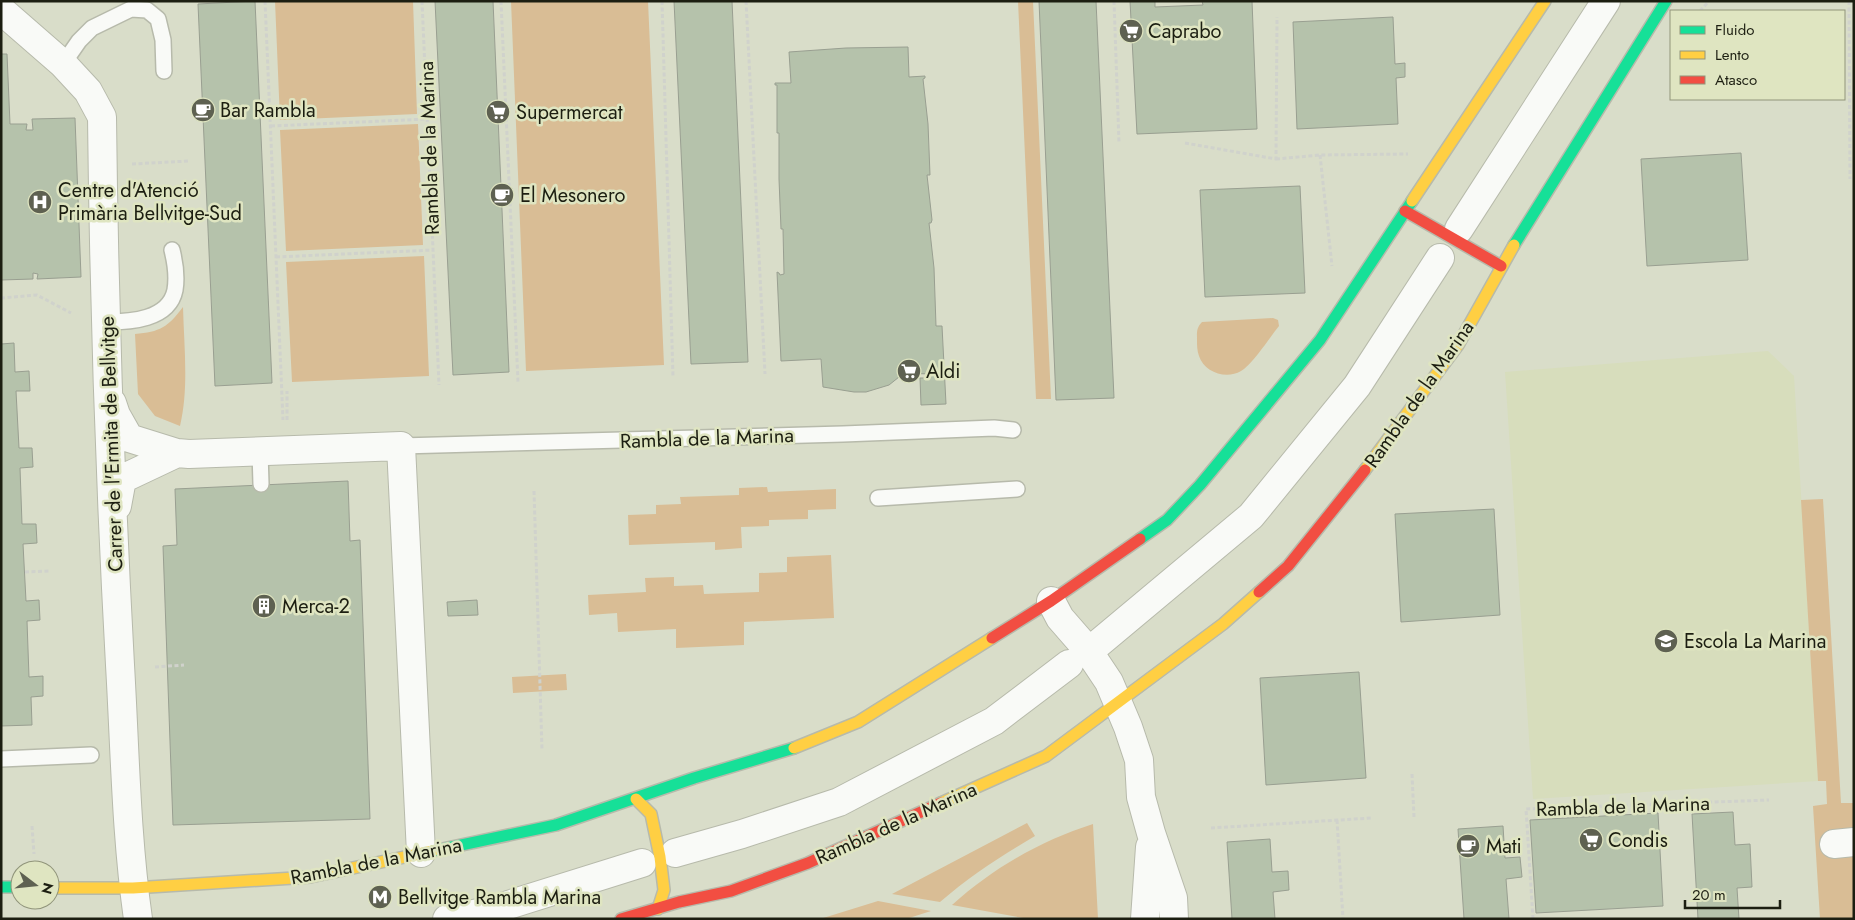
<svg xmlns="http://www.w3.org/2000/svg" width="1855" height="920" viewBox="0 0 1855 920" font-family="Jost,sans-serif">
<rect width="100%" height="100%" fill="#d9ddc9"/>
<path fill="#d7ddbc" d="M1768 351 1794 376 1818 781 1533 799 1505 372Z"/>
<path fill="#d9bd95" d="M275 1H413L417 114 280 120Z
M511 1H648L664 365 526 371Z
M1018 1H1033L1051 399H1036Z
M418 124 423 245 286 251 280 130Z
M424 256 429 376 292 382 286 262Z
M183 307C184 346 189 389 180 426L155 416 138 394 135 334C160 332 168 327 183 307Z
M1273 318 1278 320 1279 326C1270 337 1252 365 1241 371 1226 380 1204 372 1199 356 1197 351 1197 345 1197 340 1197 333 1196 328 1202 322Z
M767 487 768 492 836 489V509L808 510V519L769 520V526L741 527 742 548 715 550V542L629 545 628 515 656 514V505L681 504 680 497 739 495V488Z
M1823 499 1841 803H1854V919H1820L1813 806 1827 804 1826 781H1818L1801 500Z
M831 555 834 618 744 622V645L676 648V629L618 632 617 613 589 615 588 595 646 592 645 578 674 577V586L703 585 704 594 759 592V573L787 572V557Z
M566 674 567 690 513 693 512 677Z
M1027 823 1035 836C1001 856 970 876 940 902L892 894Z
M1093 824 1098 919H1029L952 905C993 868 1040 841 1093 824Z
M878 901 931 911 906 919H820Z"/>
<path fill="#b5c2ab" stroke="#999f91" d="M255 1 272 383 215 386 198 4Z
M435 1H493L509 372 453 375Z
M674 1H732L748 362 691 364Z
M1039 1H1096L1114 398 1056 400Z
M1130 1H1155V7L1203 5 1202 1H1252L1257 129 1137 134Z
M1393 17 1395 64 1405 63V77L1396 78 1398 124 1297 129 1293 22Z
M908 47 909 77 925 76V78L923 79 928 124 930 175H927L932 220 931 223H929L934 268 936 326H942L946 404 921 405 920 378H929V374L904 373 889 385 866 392H854L823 387 821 359 781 361 777 272 779 273 780 275 784 274 783 229H781L779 179V133H777V85H775V83H791L789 52 846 48Z
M1 54H7L10 124H27L26 130H33L32 119 75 118 81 277 37 279 38 274 33 273V279L1 280Z
M1741 153 1748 260 1647 266 1641 159Z
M1300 186 1305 293 1205 297 1200 190Z
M14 343 15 372 29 371 30 391H16L19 448H32L33 467 20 468 22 524H36L37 543 23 544 26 601 39 600 40 620 27 621 29 677 43 676V696L31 697 32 725 1 726V344Z
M348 481 350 541 360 540 370 819 173 825 163 546 177 545 175 489Z
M1494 509 1500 615 1401 622 1395 514Z
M477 600 478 615 448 616 447 602Z
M1359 672 1366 778 1266 785 1260 678Z
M1733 812 1735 845 1750 844 1752 887 1737 888 1739 919H1698L1692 814Z
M1658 813 1663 906 1536 913 1530 820Z
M1503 826 1505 858 1520 857 1522 877 1506 879 1509 919H1464L1458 829Z
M1270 839 1272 872 1288 871 1289 890 1273 892 1275 919H1232L1227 842Z"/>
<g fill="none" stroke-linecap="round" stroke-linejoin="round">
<g stroke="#b7baab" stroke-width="18">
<path id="lane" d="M63 64 79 41 92 28 131 9 147 10 158 19 163 40 164 71
M106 322C130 322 169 320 175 290 177 278 175 262 172 250
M401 446 843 434 994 428 1013 430
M260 452 261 484
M878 498 1017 489
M1 759 91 755"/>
</g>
<g stroke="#b7baab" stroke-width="30">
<path id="street" d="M1 10 63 64 88 91 102 117C104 300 110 483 120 665 125 750 126 835 138 919
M1459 229 1606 1
M112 403 116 415 129 438 177 453 189 454 401 446 421 853
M117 506 122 479 177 453
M1051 601 1060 618 1087 649 1109 682 1128 727 1139 760 1141 797 1151 833 1173 898 1174 919
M1099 643 1251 516 1357 386 1440 258
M1834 844 1854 842
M675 853 742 834 839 802 994 721 1069 664
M447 919 489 911 642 863
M1145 919 1150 847"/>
</g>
<g stroke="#b7baab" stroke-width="14">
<path id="fast" d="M1514 245 1666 1
M1140 539 1167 520 1200 485 1320 340 1412 201
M433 851 556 825 694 778 794 748
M1 887H20"/>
</g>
<g stroke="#b7baab" stroke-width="14">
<path id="slow" d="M1412 201 1545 1
M1365 470 1458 345 1514 245
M794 748 858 722 992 638
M636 799 651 814 660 857 664 890 658 909
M941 803 1046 756 1223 624 1259 592
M50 888H133L310 877 433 851"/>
</g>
<g stroke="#b7baab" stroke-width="14">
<path id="jam" d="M1405 211 1501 266
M1259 592 1288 566 1365 470
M992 638 1051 601 1140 539
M621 919 679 902 731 891 808 863 941 803"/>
</g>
<path stroke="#d0d2cc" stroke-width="3" stroke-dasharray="4 2.5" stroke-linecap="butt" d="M265 1 283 420
M422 1 439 385
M501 1 518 382
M662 1 673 377
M746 1 765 374
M1114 1 1119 143
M1849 1 1850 179
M1700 11 1709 1
M271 126 427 119
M1185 143 1276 159 1277 17
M1320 155 1332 266
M1276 159 1320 155 1408 154
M132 164 189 161
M276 257 433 250
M1 298 37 295 71 313
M287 420V391
M534 491 542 750
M25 572 50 571
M155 667 184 665
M1412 774 1414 817
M1337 820 1343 919
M32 826 34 854
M1211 828 1371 818
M1533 919 1526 809 1769 800"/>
<use href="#lane" stroke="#f9faf7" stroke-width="15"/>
<use href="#street" stroke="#f9faf7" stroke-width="28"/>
<use href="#fast" stroke="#16e098" stroke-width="11"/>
<use href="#slow" stroke="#ffcf43" stroke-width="11"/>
<use href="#jam" stroke="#f24e42" stroke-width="11"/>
</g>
<defs>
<g id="supermarket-disc" transform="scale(1.25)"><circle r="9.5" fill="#5e6151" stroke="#dfe5c1"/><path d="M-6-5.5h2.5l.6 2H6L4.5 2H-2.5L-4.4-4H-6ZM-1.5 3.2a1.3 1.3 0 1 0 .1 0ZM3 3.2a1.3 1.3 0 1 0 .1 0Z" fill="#fff"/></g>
<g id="cafe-disc" transform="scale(1.25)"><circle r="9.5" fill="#5e6151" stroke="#dfe5c1"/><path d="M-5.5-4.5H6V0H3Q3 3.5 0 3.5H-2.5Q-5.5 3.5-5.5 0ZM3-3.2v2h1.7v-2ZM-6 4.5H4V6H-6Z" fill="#fff"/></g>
<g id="hospital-disc" transform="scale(1.25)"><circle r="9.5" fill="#5e6151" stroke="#dfe5c1"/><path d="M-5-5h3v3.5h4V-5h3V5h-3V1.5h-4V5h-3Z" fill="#fff"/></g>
<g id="building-disc" transform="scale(1.25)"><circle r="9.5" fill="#5e6151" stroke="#dfe5c1"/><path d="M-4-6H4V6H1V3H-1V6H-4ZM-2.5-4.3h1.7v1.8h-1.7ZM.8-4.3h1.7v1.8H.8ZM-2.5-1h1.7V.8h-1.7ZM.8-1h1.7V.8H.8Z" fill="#fff"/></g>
<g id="school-disc" transform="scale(1.25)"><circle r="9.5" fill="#5e6151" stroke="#dfe5c1"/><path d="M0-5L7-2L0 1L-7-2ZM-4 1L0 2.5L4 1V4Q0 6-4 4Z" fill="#fff"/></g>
<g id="metro-disc" transform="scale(1.25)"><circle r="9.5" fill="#5e6151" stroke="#dfe5c1"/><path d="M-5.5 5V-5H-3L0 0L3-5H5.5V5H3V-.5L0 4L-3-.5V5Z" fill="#fff"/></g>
</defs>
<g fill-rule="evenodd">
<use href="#supermarket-disc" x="1131" y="31"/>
<use href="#cafe-disc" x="203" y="110"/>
<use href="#supermarket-disc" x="498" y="112"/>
<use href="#cafe-disc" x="502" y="195"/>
<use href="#hospital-disc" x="40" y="202"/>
<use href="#supermarket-disc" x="909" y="371"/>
<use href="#building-disc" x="264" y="606"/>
<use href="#school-disc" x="1666" y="641"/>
<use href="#supermarket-disc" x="1591" y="840"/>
<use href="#cafe-disc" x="1468" y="846"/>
<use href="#metro-disc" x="380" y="897"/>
</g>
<g text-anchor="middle" stroke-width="5" stroke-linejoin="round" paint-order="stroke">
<g font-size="20" fill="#1c1e11" stroke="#dfe5c1" text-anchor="start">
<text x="1148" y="38">Caprabo</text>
<text x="220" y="117">Bar Rambla</text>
<text x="516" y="119">Supermercat</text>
<text x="58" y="197">Centre d'Atenció<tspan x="58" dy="23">Primària Bellvitge-Sud</tspan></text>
<text x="520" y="202">El Mesonero</text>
<text x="926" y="378">Aldi</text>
<text x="282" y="613">Merca-2</text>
<text x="1684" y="648">Escola La Marina</text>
<text x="1608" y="847">Condis</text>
<text x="1486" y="853">Mati</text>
<text x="398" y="904">Bellvitge Rambla Marina</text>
</g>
<g font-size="20" fill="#1c1e11" stroke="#dfe5c1">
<text transform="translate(429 148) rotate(-92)" y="7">Rambla de la Marina</text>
<text transform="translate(1419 394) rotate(-55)" y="7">Rambla de la Marina</text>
<text transform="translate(707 438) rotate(-2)" y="7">Rambla de la Marina</text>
<text transform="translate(111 444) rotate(-92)" y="7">Carrer de l'Ermita de Bellvitge</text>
<text transform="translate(1623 806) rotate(-2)" y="7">Rambla de la Marina</text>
<text transform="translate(896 823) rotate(-24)" y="7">Rambla de la Marina</text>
<text transform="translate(376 861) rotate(-11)" y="7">Rambla de la Marina</text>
</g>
</g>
<rect width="1855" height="920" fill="none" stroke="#1c1e11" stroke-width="5"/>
<rect x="1670" y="10" width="175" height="90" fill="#dfe5c1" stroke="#91957b"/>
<rect x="1680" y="26" width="25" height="8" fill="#16e098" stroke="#91957b"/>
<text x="1715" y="35" font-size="15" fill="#1c1e11">Fluido</text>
<rect x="1680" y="51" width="25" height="8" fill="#ffcf43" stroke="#91957b"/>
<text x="1715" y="60" font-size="15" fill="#1c1e11">Lento</text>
<rect x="1680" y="76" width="25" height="8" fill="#f24e42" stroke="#91957b"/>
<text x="1715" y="85" font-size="15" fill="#1c1e11">Atasco</text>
<g transform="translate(35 885) rotate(106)"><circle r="24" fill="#dfe5c1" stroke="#91957b"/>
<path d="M0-4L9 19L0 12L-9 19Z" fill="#5e6151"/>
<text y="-8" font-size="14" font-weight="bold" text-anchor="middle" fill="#1c1e11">N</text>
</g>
<path d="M1685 900v8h95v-8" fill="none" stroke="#1c1e11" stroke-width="2.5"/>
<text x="1692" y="900" font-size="15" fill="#1c1e11" stroke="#dfe5c1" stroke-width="4" paint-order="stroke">20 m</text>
</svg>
